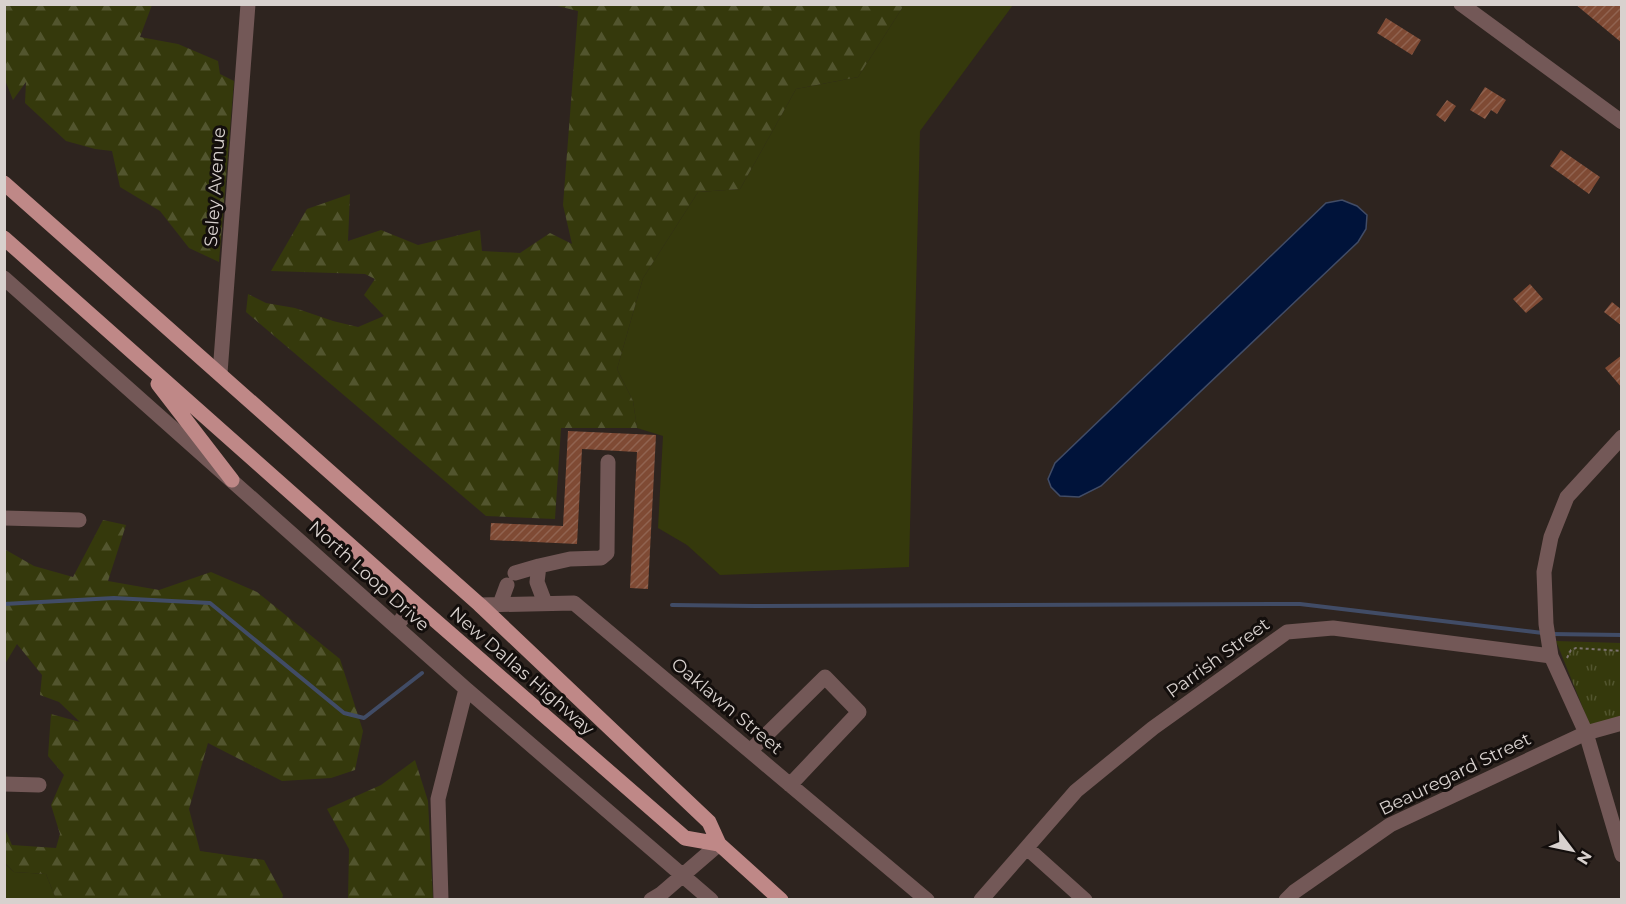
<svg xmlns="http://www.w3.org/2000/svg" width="1626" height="904" viewBox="0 0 1626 904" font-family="Montserrat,sans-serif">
<defs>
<pattern id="forest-firs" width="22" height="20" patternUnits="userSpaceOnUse" patternTransform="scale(1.5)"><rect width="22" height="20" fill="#35390c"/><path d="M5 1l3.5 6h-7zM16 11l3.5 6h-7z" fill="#52552e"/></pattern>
<pattern id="park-tufts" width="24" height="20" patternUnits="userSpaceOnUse" patternTransform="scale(1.5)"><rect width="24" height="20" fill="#35390c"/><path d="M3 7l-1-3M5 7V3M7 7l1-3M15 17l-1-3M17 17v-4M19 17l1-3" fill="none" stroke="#52552e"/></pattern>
<pattern id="building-hatch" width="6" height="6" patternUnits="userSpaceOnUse" patternTransform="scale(1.5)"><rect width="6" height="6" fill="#7f4a34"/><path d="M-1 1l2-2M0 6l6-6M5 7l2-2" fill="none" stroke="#906350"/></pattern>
</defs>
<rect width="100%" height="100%" fill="#2e241f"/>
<path fill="#35390c" d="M904 5H1013L920 131 909 567 720 575 687 545 658 528 663 436 637 428 633 401 617 369 643 278 698 192 740 189 796 89 858 77Z
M4 863 14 872 46 874 56 899H5Z"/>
<path fill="url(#forest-firs)" d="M4 5H152L140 37 178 44 218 61 220 74 234 81 219 262 189 248 160 211 120 187 112 151 95 149 66 141 25 103 26 82 13 100 5 80Z
M553 5H904L858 77 796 89 740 189 698 192 643 278 617 369 633 401 637 428H561L555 519 486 516 246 312 248 294 266 303 295 308 333 321 358 327 384 316 364 295 375 279 365 274 271 271 307 209 350 194 348 241 381 230 418 245 480 230 482 251 520 253 550 233 572 244 563 205 578 11Z
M103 520 126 525 108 581 159 590 211 572 257 592 340 659 363 731 355 770 331 778 282 781 208 743 189 809 200 851 264 860 283 895 282 899H56L46 874 14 872 5 863V829L12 845 56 848 60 834 51 805 64 775 48 756 51 714 80 722 59 702 40 695 42 675 17 644 5 664V551L6 550 34 566 73 577Z
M415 760 428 801 433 899H348L349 849 327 809 381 785Z"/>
<path fill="url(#park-tufts)" d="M1556 641 1621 643V718L1591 728Z"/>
<path fill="#00133a" stroke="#414c66" stroke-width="1.5" d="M1342 200 1357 206 1367 215 1366 229 1358 242 1101 486 1079 497 1060 496 1051 487 1048 479 1055 463 1326 203Z"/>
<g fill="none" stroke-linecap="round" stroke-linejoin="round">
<path stroke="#414c66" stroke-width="4" d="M4 604 114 598 210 603 344 713 364 718 422 673
M672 605 754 606 1300 604 1543 633
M1550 634 1622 635"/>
</g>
<path fill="url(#building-hatch)" d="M1575 4H1622V43Z
M1386 18 1421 40 1412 55 1377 33Z
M1485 87 1506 100 1497 114 1491 110 1485 119 1470 110Z
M1447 100 1456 106 1445 122 1436 115Z
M1561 150 1600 177 1589 194 1550 166Z
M1530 284 1543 299 1526 313 1513 299Z
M1612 302 1622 310V326L1604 312Z
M1622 355V388L1605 368Z
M568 431 656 435 648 589 630 588 637 452 582 449 577 544 490 540 491 523 563 526Z"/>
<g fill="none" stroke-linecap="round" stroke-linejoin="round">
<path stroke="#7a716d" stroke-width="2" stroke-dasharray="3 3" stroke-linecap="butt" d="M1567 658 1571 650 1576 648 1622 651"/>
<path stroke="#735857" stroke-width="15" d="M1461 4 1622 122
M4 278 466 689 711 900
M220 373 248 4
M1622 437 1567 497 1551 537 1544 572 1546 624 1551 656 1586 733 1622 855
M4 518 79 520
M515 573 539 566
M545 603 537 582 539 566 570 559 601 558 607 553 608 462
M500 604 507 585
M480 605 574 603 927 900
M396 627 414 602
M750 751 825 677 859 712 790 785
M4 784 39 785
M1027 848 1085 900
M441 900 438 799 466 689
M651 900 661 894 719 844
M981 900 1076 791 1153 728 1287 632 1333 628 1551 656
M1286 900 1294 892 1390 825 1586 733 1622 723"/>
<path stroke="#bf8887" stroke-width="15" d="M4 183 480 605 709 822 719 844 781 900
M4 238 414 602 685 838 719 844
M158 384 232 480"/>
</g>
<g text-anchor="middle" stroke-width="6" stroke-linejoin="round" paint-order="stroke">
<g font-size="18" fill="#d8d1ce" stroke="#130e0c">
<text transform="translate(215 187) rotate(-86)" y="6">Seley Avenue</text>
<text transform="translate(369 576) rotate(42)" y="6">North Loop Drive</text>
<text transform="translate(1218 658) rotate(-36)" y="6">Parrish Street</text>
<text transform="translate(522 671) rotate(41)" y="6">New Dallas Highway</text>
<text transform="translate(727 706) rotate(40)" y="6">Oaklawn Street</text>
<text transform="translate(1455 774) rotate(-26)" y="6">Beauregard Street</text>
</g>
</g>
<rect width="1626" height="904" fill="none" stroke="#d8d1ce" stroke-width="12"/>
<g transform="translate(1572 850) rotate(122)" stroke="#130e0c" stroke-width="4.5" paint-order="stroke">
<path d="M0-4.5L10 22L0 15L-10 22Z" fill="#d8d1ce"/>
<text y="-9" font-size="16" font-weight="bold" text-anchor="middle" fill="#d8d1ce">N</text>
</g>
</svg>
